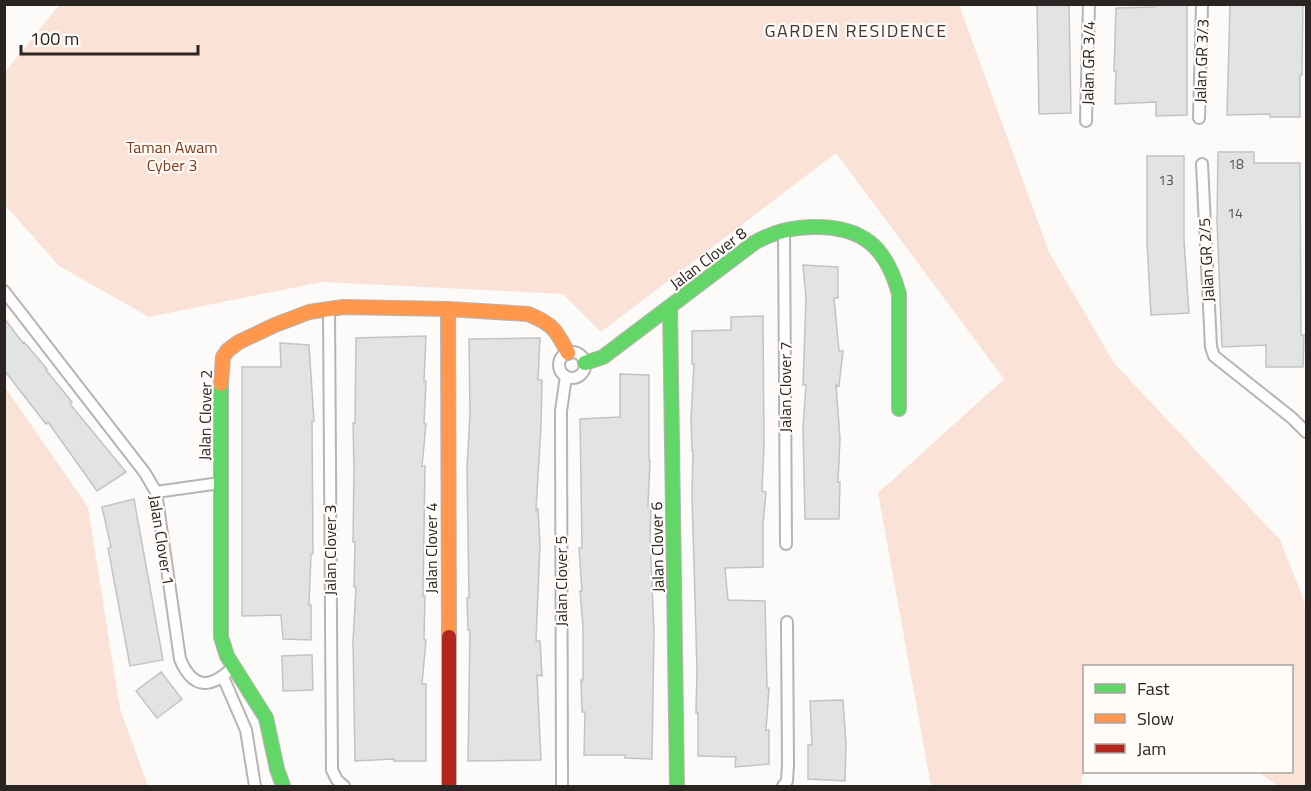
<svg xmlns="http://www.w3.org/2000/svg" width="1311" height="791" viewBox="0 0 1311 791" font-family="'Titillium Web',sans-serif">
<rect width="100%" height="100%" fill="#fdfbfa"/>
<path fill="#fbe2d6" d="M59 5H959L1049 252 1114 363 1280 540 1306 605V786H1278L1258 772H1292V666H1084V768L1081 786H931L878 493 1004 379 836 153 601 332 563 294 322 282 149 317 59 266 5 205V72Z
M4 386 88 507 120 709 148 786H5Z"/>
<path fill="#e1e3e4" stroke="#c2c3c4" stroke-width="1.5" d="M1037 4H1069L1071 113 1039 114Z
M1155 4H1187V115L1156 116V102L1115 104 1116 71H1114L1116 8 1155 7Z
M1230 4H1303L1302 75H1300V117H1270V114L1227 115Z
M1218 152H1254V163H1300L1301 335H1304L1303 367H1266V345L1222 347 1217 221Z
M1147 156H1184V240L1189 313 1151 315 1147 243Z
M803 265 838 267V298H834L839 351H843L839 386 836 385 840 439 838 482H840L839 519H805L803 428 806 385H803L806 298Z
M763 316 764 445 762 491 766 492 763 525V567L725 568 728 600 765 601 767 688H769L766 730H769V764L735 767 736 757 698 756V713H696L697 670 692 495 693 451H692L691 418 694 364H692V331L731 330V317Z
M4 318 23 343 24 342 47 369 46 370 72 402 70 404 126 472 97 491 48 422 46 424 4 370Z
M426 336 424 381H426L424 424H426L422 466H425L423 596H425L424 640H426L422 684H426V761H394V759L355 761 353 641 356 587H354L355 542H353L354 468 353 423H355L356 338Z
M540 338 538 380H542L541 425 536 510 538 509 540 545 536 641H540L542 676 537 675 541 760 468 761 470 630H468L467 598H469L467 468 470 414 469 339Z
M280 343 309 345 314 421H312L313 554H311L309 605H311V640L283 639 281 615 242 616V367H281Z
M620 374 649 375V461H650L648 506H651L650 539 654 630 652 759 625 758V755H584L585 712H582L581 680H583V627L580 591H582L579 548H582L580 419 620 417Z
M134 499 163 660 130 666 108 548 111 547 102 507Z
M306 655H312L313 690 283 691 282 656Z
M161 672 182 699 157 718 136 691Z
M843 700 846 743 845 781 808 779V745H812L810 701Z"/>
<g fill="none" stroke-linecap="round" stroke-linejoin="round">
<g stroke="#b7b4b2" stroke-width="14">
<path id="street" d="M1199 118 1202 4
M1086 121 1089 4
M1202 164 1211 347 1214 356 1292 418 1306 432
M784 230 786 544
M4 291 145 473 156 492 180 659C193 690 211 689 233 667
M329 309 332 770 337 780 344 786
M559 365a13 13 0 1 1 26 0a13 13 0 1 1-26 0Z
M156 492 220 483
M223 677 246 730 255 786
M562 786 561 411 566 376
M783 786 787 781 788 764 787 622"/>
</g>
<g stroke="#b7b4b2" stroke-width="16">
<path id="fast" d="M670 307 677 786
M585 363 603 357 754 243C773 232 790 228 812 227 862 226 886 246 899 294V409
M221 384V637L227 656 266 718 277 769 283 786"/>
</g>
<g stroke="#b7b4b2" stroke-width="16">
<path id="slow" d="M448 309 449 637
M221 384 223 357 228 350 239 342 275 325 309 312 343 307 448 309 528 314C553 324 556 330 568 353"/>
</g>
<g stroke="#b7b4b2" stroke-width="16">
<path id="jam" d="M449 637V786"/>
</g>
<use href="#street" stroke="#fffefe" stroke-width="10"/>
<use href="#fast" stroke="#63d668" stroke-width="14"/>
<use href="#slow" stroke="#ff974d" stroke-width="14"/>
<use href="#jam" stroke="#b3261e" stroke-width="14"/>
</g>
<g text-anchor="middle" stroke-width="4.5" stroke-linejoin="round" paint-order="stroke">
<g font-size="14" fill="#5a5655">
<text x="1236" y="169">18</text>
<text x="1166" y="185">13</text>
<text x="1235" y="218">14</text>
</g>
<g font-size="16" fill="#2a2523" stroke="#fefbf9">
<text transform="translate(1201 61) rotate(-88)" y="6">Jalan GR 3/3</text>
<text transform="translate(1088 63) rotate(-89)" y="6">Jalan GR 3/4</text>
<text transform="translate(708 258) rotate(-37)" y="6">Jalan Clover 8</text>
<text transform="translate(1206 260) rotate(-93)" y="6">Jalan GR 2/5</text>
<text transform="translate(785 387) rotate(-90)" y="6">Jalan Clover 7</text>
<text transform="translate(205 415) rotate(-89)" y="6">Jalan Clover 2</text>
<text transform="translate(162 540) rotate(81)" y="6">Jalan Clover 1</text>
<text transform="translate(657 547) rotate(-91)" y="6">Jalan Clover 6</text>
<text transform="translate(431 548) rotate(-90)" y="6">Jalan Clover 4</text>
<text transform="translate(330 550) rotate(-90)" y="6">Jalan Clover 3</text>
<text transform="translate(561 581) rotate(-90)" y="6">Jalan Clover 5</text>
</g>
<g font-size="16" fill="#833c15" stroke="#fefbf9">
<text x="172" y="153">Taman Awam<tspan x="172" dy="18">Cyber 3</tspan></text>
</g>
<g font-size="18" letter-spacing="1.5" fill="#433834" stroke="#fefbf9">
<text x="856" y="37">GARDEN RESIDENCE</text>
</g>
</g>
<rect width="1311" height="791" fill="none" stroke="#2a2523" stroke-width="12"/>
<rect x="1083" y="665" width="210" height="108" fill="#fefbf9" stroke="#a9a5a3" stroke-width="1.5"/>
<rect x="1095" y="684" width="30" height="9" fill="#63d668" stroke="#a9a5a3" stroke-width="1.5"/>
<text x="1137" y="695" font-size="18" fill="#2a2523">Fast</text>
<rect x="1095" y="714" width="30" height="9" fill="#ff974d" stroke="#a9a5a3" stroke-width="1.5"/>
<text x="1137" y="725" font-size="18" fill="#2a2523">Slow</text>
<rect x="1095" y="744" width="30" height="9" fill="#b3261e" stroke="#a9a5a3" stroke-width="1.5"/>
<text x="1137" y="755" font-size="18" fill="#2a2523">Jam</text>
<path d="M21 45v9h177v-9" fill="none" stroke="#2a2523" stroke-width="3"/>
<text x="30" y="45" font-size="18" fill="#2a2523" stroke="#fefbf9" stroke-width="4.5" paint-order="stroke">100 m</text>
</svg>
